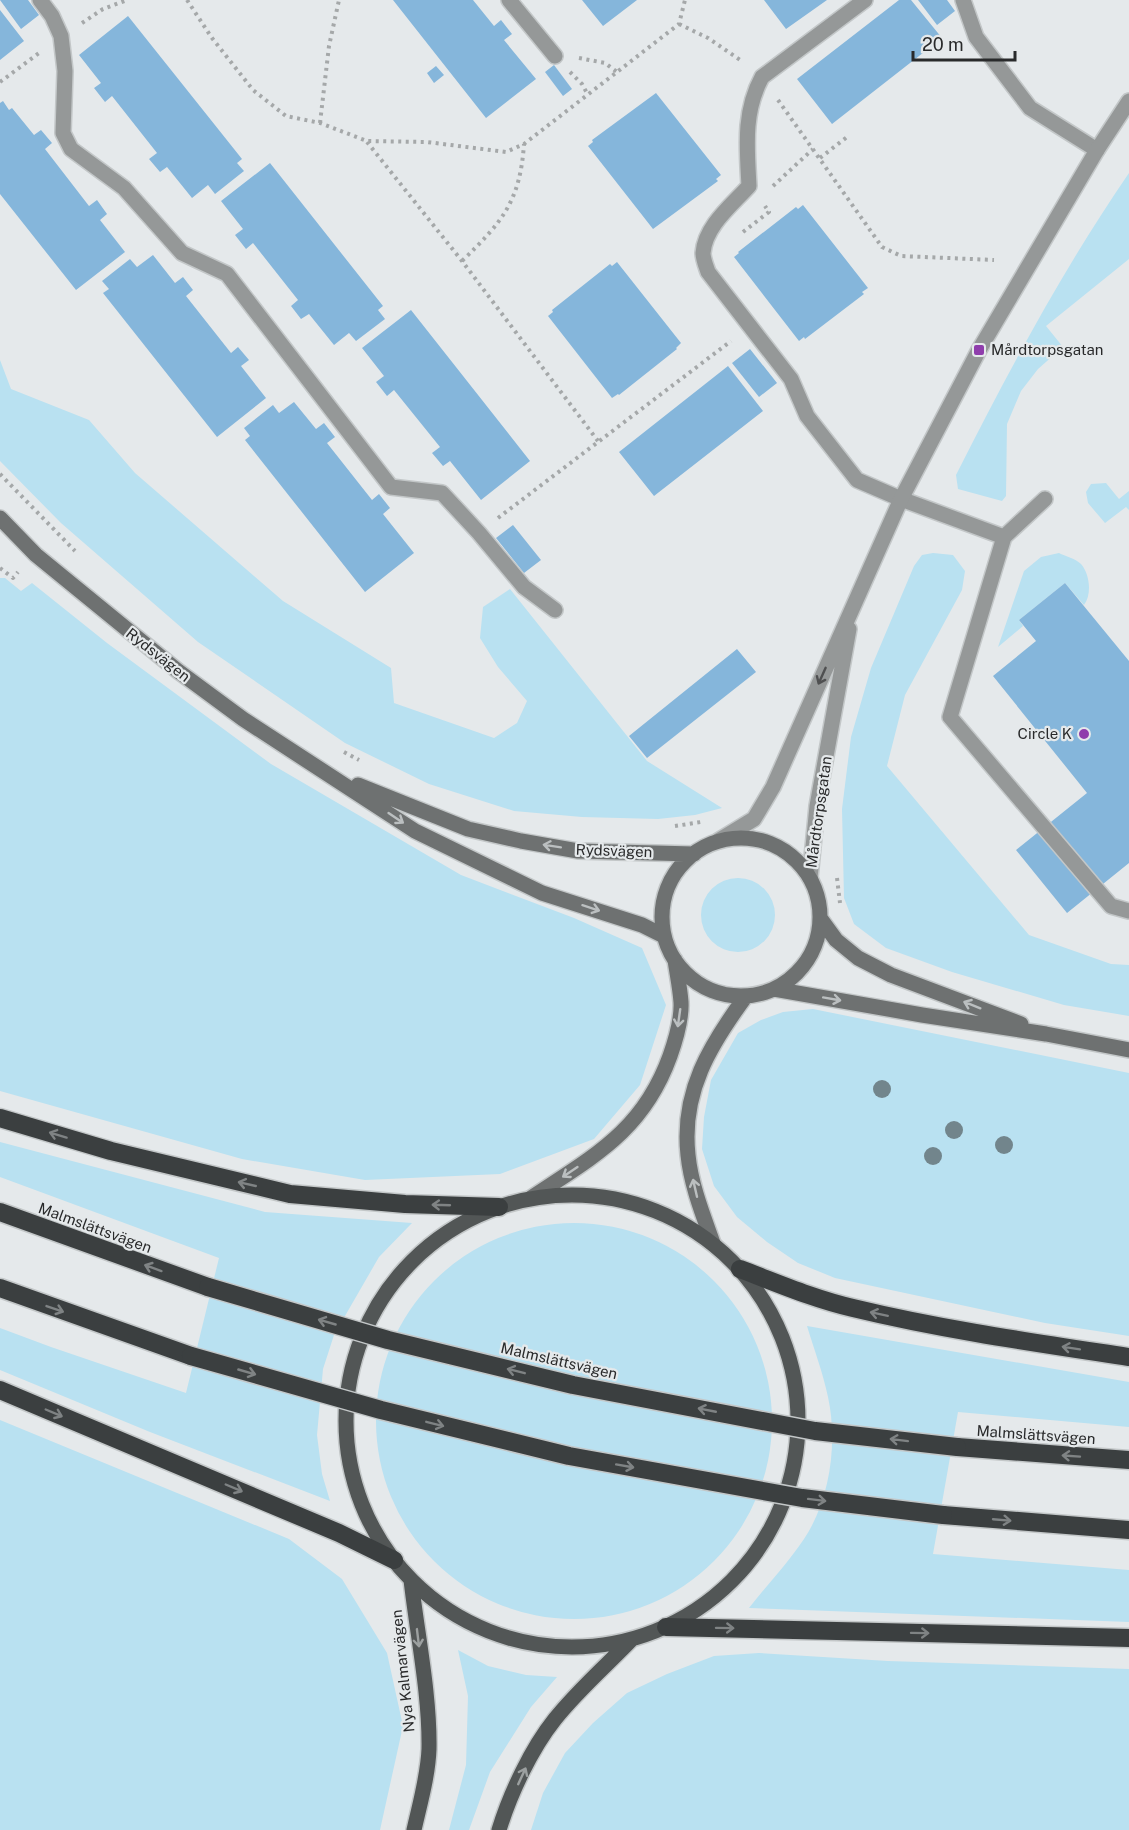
<svg xmlns="http://www.w3.org/2000/svg" width="1129" height="1830" viewBox="0 0 1129 1830" font-family="'Public Sans',sans-serif">
<rect width="100%" height="100%" fill="#e5e9eb"/>
<path fill="#b9e1f1" d="M1129 173V259L1046 326 1063 347 1038 369 1021 391 1007 424 1006 496 1002 501 958 489 956 475C1008 372 1063 269 1129 173Z
M0 360 11 389 89 420 135 473 283 601 391 668 394 703 494 738 517 723 527 701 498 667 480 638 483 607 510 589 647 761 722 808 695 815 658 819 582 817 514 811 429 784 345 743 198 642 61 523 0 461Z
M1106 483 1119 499 1129 491V510L1126 507 1105 523 1088 503 1086 492 1091 484Z
M933 553 953 555 965 571 962 590 905 695 887 766 1029 935 1111 964 1129 965V1016L1064 1005 952 972 886 948 854 924 844 898 842 809 851 737 871 668 914 566 922 555Z
M1059 553C1065 556 1076 559 1081 564 1090 574 1092 595 1084 605L1065 583 1019 620 1023 626 998 647 1024 571 1041 557Z
M0 578H5L21 591 32 583 107 643 271 764 461 875 574 918 642 948 666 1005 640 1085 594 1139 500 1174 365 1180 242 1159 0 1091Z
M701 915a37 37 0 1 1 74 0a37 37 0 1 1-74 0Z
M813 1009 1129 1073V1336L1045 1323 835 1278 798 1263 767 1242 737 1217 714 1186 702 1149 704 1117 711 1080 738 1033 761 1020 783 1012Z
M0 1142 265 1212 412 1223 379 1257 334 1335 323 1369 317 1435 322 1474 330 1501 150 1432 0 1370V1328L51 1347 186 1393 219 1258 0 1177Z
M376 1421a198 198 0 1 1 396 0a198 198 0 1 1-396 0Z
M807 1326 1129 1382V1427L958 1412 933 1554 1129 1570V1622L749 1608C767 1585 788 1563 804 1539 830 1500 838 1443 828 1397 823 1373 814 1349 807 1326Z
M0 1420 289 1539 342 1579 387 1653 403 1726 380 1830H0Z
M458 1650 488 1666 526 1675 557 1677 531 1707 490 1772 469 1830H449L466 1765 468 1696Z
M759 1653 888 1661 1129 1669V1830H531L543 1793 565 1753 593 1723 627 1693 667 1674 714 1656Z"/>
<path fill="#85b6db" d="M0 0H28L39 15 21 29Z
M393 0H473L494 26 501 20 512 34 504 40 536 79 486 118Z
M582 0H637L603 26Z
M764 0H827L786 29Z
M899 0H911L942 38 832 124 797 79Z
M918 0H947L955 11 937 25Z
M0 10 24 41 0 60Z
M128 16 242 159 237 163 244 171 215 194 208 185 192 198 167 167 160 172 149 159 157 153 112 96 105 102 94 88 101 83 79 55Z
M554 65 572 89 563 96 545 72Z
M436 66 444 75 434 83 427 73Z
M656 93 721 175 716 179 718 181 653 229 588 146 593 142 592 140Z
M3 101 9 110 12 108 34 135 41 130 52 143 45 149 89 206 97 200 107 214 100 220 125 252 76 290 0 194V103Z
M270 163 383 306 378 310 385 319 356 341 349 333 334 345 309 314 301 319 291 306 298 300 253 243 246 249 235 235 243 229 221 201Z
M803 205 868 288 862 292 864 294 805 339 804 337 799 341 734 257 739 253 738 252 796 207 798 209Z
M153 255 175 283 183 277 193 290 186 296 231 353 238 347 249 360 241 366 266 398 217 437 103 293 109 289 102 281 130 259 137 267Z
M617 262 681 343 676 348 677 349 619 395 618 394 612 398 548 316 553 312 552 310 610 264 612 266Z
M411 310 530 461 481 500 450 461 443 466 432 453 440 447 394 390 387 396 376 382 384 376 362 348Z
M750 349 777 383 759 397 732 363Z
M728 366 763 411 654 496 619 452Z
M294 402 316 429 324 423 335 437 327 443 372 500 379 494 390 508 383 514 414 553 365 592 245 440 250 436 244 428 273 405 279 413Z
M513 525 541 560 524 573 496 538Z
M1065 583 1129 661V863L1067 913 1016 850 1087 793 993 676 1036 641 1019 620Z
M737 649 756 672 647 758 629 736Z"/>
<g fill="none" stroke-linecap="round" stroke-linejoin="round">
<g stroke="#c3c7c8" stroke-width="18">
<path id="lane" d="M40 0 52 16 61 36 65 71 63 133 71 149 124 188 182 253 227 274 391 487 442 493 479 533 524 587 555 610
M509 0 555 56
M865 0 762 77C743 112 747 148 749 186 732 205 705 226 703 253 703 259 706 266 708 272L791 379 807 416 857 480 901 499 1004 537
M963 0 976 37 1030 108 1097 150
M1045 499 1004 537 950 717 1111 906 1129 911"/>
</g>
<g stroke="#c3c7c8" stroke-width="18">
<path id="street" d="M718 841 754 819 773 787 901 499 979 350 1097 150 1129 101
M810 878 817 806 849 629"/>
</g>
<g stroke="#c3c7c8" stroke-width="18">
<path id="secondary" d="M0 518 36 555 178 671 243 719 415 831 542 893 642 925 664 936
M358 785 468 829 521 841 578 851 694 854
M662 917a79 79 0 1 1 158 0a79 79 0 1 1-158 0Z
M820 918 836 940 858 958 891 975 1021 1024
M774 989 922 1015 1046 1034 1129 1050
M531 1198C594 1156 643 1131 670 1056 676 1039 682 1020 681 1002 680 988 677 974 675 960
M713 1243C703 1215 691 1185 688 1155 681 1092 710 1045 746 996"/>
</g>
<g stroke="#c3c7c8" stroke-width="18">
<path id="primary" d="M346 1421a226 226 0 1 1 452 0a226 226 0 1 1-452 0Z
M411 1580C417 1633 430 1695 429 1749 428 1776 420 1803 414 1830
M499 1830C510 1794 531 1749 555 1719 578 1690 607 1665 632 1639"/>
</g>
<g stroke="#c3c7c8" stroke-width="21">
<path id="highway" d="M0 1118 111 1151 290 1194 405 1204 499 1207
M0 1212 208 1287
M740 1269C777 1283 814 1299 853 1308 944 1330 1037 1343 1129 1357
M0 1288 191 1356
M0 1390 339 1533 394 1560
M957 1447 1129 1460
M943 1515 1129 1530
M666 1627 1129 1638"/>
</g>
<path stroke="#a5a8a9" stroke-width="4" stroke-dasharray="3 4.5" stroke-linecap="butt" d="M187 0 212 38 253 90 286 116 320 123 367 141 427 142 506 152 524 144 679 24 685 0
M82 23 103 9 127 0
M679 24 708 38 743 62
M579 58 605 63 617 72
M570 72 582 84 588 95
M0 82 39 53
M778 100 882 247 901 256 994 260
M320 123 329 46 339 0
M367 142 462 261 598 441
M820 158 847 137
M773 186 813 149
M743 232 769 212 765 206
M462 261C502 222 520 202 524 144
M0 474 75 551
M498 518 731 341
M0 568 13 578 18 572
M344 752 359 760
M675 826 701 822
M837 878 840 903"/>
<use href="#lane" stroke="#959898" stroke-width="15"/>
<use href="#street" stroke="#959898" stroke-width="15"/>
<use href="#secondary" stroke="#6e7171" stroke-width="15"/>
<use href="#primary" stroke="#525656" stroke-width="15"/>
<use href="#highway" stroke="#3b3f40" stroke-width="18"/>
<g stroke="#c3c7c8" stroke-width="21" stroke-linecap="butt">
<path id="highway-bridge" d="M208 1287 388 1340 573 1385 815 1431 957 1447
M191 1356 381 1410 569 1456 802 1498 943 1515"/>
</g>
<use href="#highway-bridge" stroke="#3b3f40" stroke-width="18"/>
</g>
<g fill="#72858c">
<circle cx="882" cy="1089" r="9"/>
<circle cx="954" cy="1130" r="9"/>
<circle cx="1004" cy="1145" r="9"/>
<circle cx="933" cy="1156" r="9"/>
</g>
<defs><path id="oneway-shaft" d="M-6 0H5M1.5-3L5.5 0L1.5 3" fill="none" stroke-width="1.6" stroke-linecap="round" stroke-linejoin="round" transform="scale(1.5)"/></defs>
<use stroke="#4f5051" href="#oneway-shaft" transform="translate(822 676) rotate(114)"/>
<g stroke="#bbbfc0">
<use href="#oneway-shaft" transform="translate(396 818) rotate(34)"/>
<use href="#oneway-shaft" transform="translate(552 846) rotate(-171)"/>
<use href="#oneway-shaft" transform="translate(591 908) rotate(18)"/>
<use href="#oneway-shaft" transform="translate(832 999) rotate(10)"/>
<use href="#oneway-shaft" transform="translate(972 1005) rotate(-158)"/>
<use href="#oneway-shaft" transform="translate(679 1018) rotate(98)"/>
<use href="#oneway-shaft" transform="translate(570 1172) rotate(146)"/>
<use href="#oneway-shaft" transform="translate(695 1188) rotate(-103)"/>
</g>
<g stroke="#7f8384">
<use href="#oneway-shaft" transform="translate(58 1135) rotate(-163)"/>
<use href="#oneway-shaft" transform="translate(247 1184) rotate(-167)"/>
<use href="#oneway-shaft" transform="translate(441 1205) rotate(-178)"/>
<use href="#oneway-shaft" transform="translate(153 1268) rotate(-160)"/>
<use href="#oneway-shaft" transform="translate(55 1309) rotate(19)"/>
<use href="#oneway-shaft" transform="translate(879 1314) rotate(-168)"/>
<use href="#oneway-shaft" transform="translate(327 1322) rotate(-164)"/>
<use href="#oneway-shaft" transform="translate(1071 1348) rotate(-171)"/>
<use href="#oneway-shaft" transform="translate(516 1371) rotate(-166)"/>
<use href="#oneway-shaft" transform="translate(247 1372) rotate(16)"/>
<use href="#oneway-shaft" transform="translate(707 1410) rotate(-169)"/>
<use href="#oneway-shaft" transform="translate(54 1413) rotate(23)"/>
<use href="#oneway-shaft" transform="translate(435 1424) rotate(14)"/>
<use href="#oneway-shaft" transform="translate(899 1440) rotate(-173)"/>
<use href="#oneway-shaft" transform="translate(1071 1456) rotate(-176)"/>
<use href="#oneway-shaft" transform="translate(625 1466) rotate(10)"/>
<use href="#oneway-shaft" transform="translate(234 1488) rotate(23)"/>
<use href="#oneway-shaft" transform="translate(817 1500) rotate(7)"/>
<use href="#oneway-shaft" transform="translate(1002 1520) rotate(5)"/>
<use href="#oneway-shaft" transform="translate(725 1628) rotate(1)"/>
<use href="#oneway-shaft" transform="translate(920 1633) rotate(1)"/>
</g>
<g stroke="#9ca0a0">
<use href="#oneway-shaft" transform="translate(418 1638) rotate(83)"/>
<use href="#oneway-shaft" transform="translate(522 1776) rotate(-65)"/>
</g>
<g fill="#8f3dac" stroke="#e5e9eb" stroke-width="2">
<rect x="973" y="344" width="12" height="12" rx="3"/>
<circle cx="1084" cy="734" r="6"/>
</g>
<g text-anchor="middle" stroke-width="4.5" stroke-linejoin="round" paint-order="stroke">
<g font-size="15" fill="#292a2b" stroke="#e5e9eb" text-anchor="start">
<text x="991" y="355">Mårdtorpsgatan</text>
<text x="1072" y="739" text-anchor="end">Circle K</text>
</g>
<g font-size="15" fill="#292a2b" stroke="#e5e9eb">
<text transform="translate(158 655) rotate(38)" y="5">Rydsvägen</text>
<text transform="translate(819 812) rotate(-82)" y="5">Mårdtorpsgatan</text>
<text transform="translate(614 851) rotate(2)" y="5">Rydsvägen</text>
<text transform="translate(95 1228) rotate(20)" y="5">Malmslättsvägen</text>
<text transform="translate(559 1361) rotate(13)" y="5">Malmslättsvägen</text>
<text transform="translate(1036 1435) rotate(4)" y="5">Malmslättsvägen</text>
<text transform="translate(403 1671) rotate(-96)" y="5">Nya Kalmarvägen</text>
</g>
</g>
<path d="M913 51v9h102v-9" fill="none" stroke="#292a2b" stroke-width="3"/>
<text x="922" y="51" font-size="18" fill="#292a2b" stroke="#e5e9eb" stroke-width="4.5" paint-order="stroke">20 m</text>
</svg>
